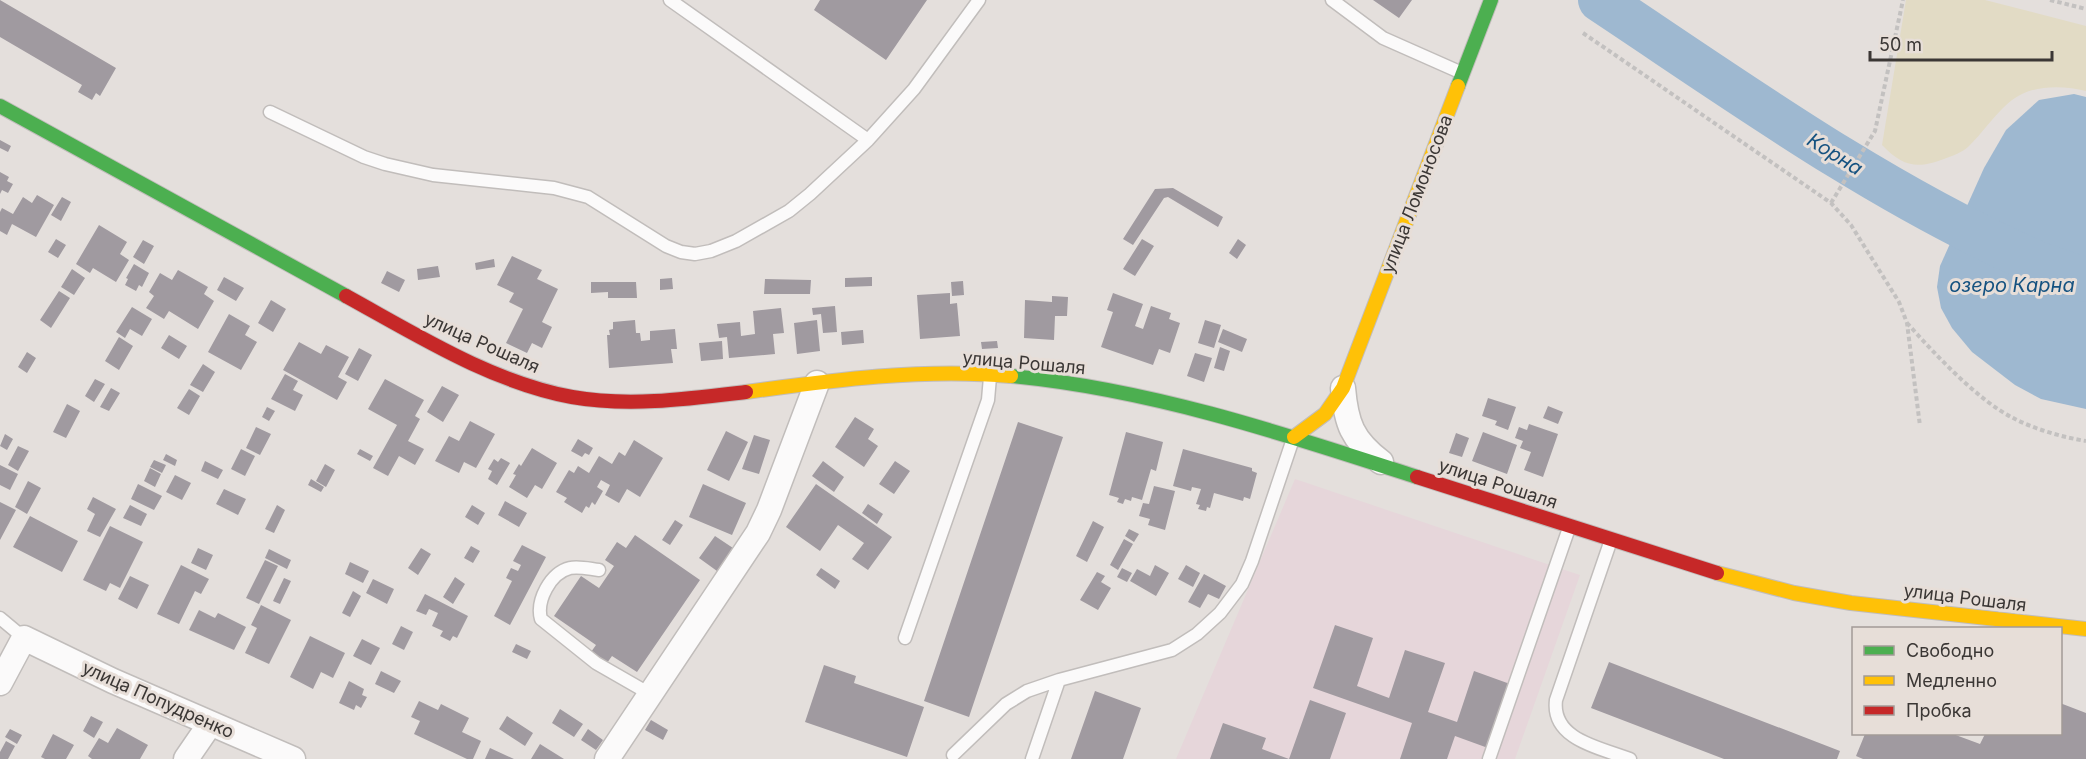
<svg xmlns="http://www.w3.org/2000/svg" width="2086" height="759" viewBox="0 0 2086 759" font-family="Inter,sans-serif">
<rect width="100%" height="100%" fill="#e4dfdc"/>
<path fill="#e6d6da" d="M1295 479 1580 575 1515 759H1176Z"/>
<path fill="#e2dbc5" d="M1906 0H1985L2086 26V91C2067 86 2040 85 2022 94 2002 103 1985 131 1969 146 1963 152 1952 156 1944 159 1917 169 1903 167 1882 145Z"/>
<path fill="#9eb8d0" d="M2074 94 2086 97V409L2041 399 2015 385 1972 352 1952 328 1941 308 1937 287 1940 266 1984 168 2006 130 2039 100Z"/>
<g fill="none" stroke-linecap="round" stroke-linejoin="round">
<path stroke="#9eb8d0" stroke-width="44" d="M1600 0C1737 91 1872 188 2022 256 2042 266 2065 272 2086 280"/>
</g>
<path fill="#a09aa0" d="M0 0 116 68 100 96 96 93 92 100 78 92 82 85 0 37Z
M820 0H927L886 60 814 10Z
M1373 0H1412L1399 18Z
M0 140 11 146 8 152 0 148Z
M0 172 9 177 7 181 13 184 8 193 2 190 0 194Z
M1173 188 1223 217 1218 227 1168 197 1164 198 1133 245 1123 239 1155 189Z
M37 195 54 205 36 237 12 224 7 235 0 231V212L2 208 13 214 23 197 32 203Z
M62 197 71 202 61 221 51 215Z
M99 225 127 242 120 254 129 260 116 282 93 268 90 273 76 264Z
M56 239 66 245 58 258 48 252Z
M1142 239 1154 246 1135 276 1123 269Z
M1238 239 1246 245 1237 259 1229 253Z
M143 240 154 246 144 264 133 257Z
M512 256 542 270 537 279 558 289 542 322 552 327 542 348 532 343 527 353 506 343 523 309 509 302 514 293 497 285Z
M494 259 495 267 476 270 475 263Z
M134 264 149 273 142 287 139 285 136 291 125 285 128 279 126 278Z
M438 266 440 277 418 280 417 269Z
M72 269 85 278 74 295 61 287Z
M178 270 208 287 204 294 214 301 198 329 169 311 164 319 146 308 154 296 149 292 160 273 172 280Z
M387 271 405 280 399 292 381 283Z
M224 277 244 288 236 301 217 290Z
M872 277V286L845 287V278Z
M672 278 673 289 660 290V279Z
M765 279 811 280 810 294H764Z
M963 281 964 295 952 296 951 282Z
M591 282H636L637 298H608V292L591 293Z
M59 291 70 298 51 328 40 320Z
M950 293V304L957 303 960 336 920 339 917 295Z
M1113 293 1143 304 1135 326 1143 329 1151 306 1171 313 1169 319 1180 323 1170 353 1159 349 1153 365 1101 347 1113 312 1107 310Z
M1052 296 1068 297 1067 316H1055L1054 340 1024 338 1025 300 1052 302Z
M271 300 286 309 273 332 258 323Z
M835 306 837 332 823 333 821 314 813 315 812 308Z
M132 307 152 319 142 336 130 329 125 338 116 332Z
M781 308 784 333 773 334 775 354 729 358 727 337 719 338 717 324 740 322 741 336 755 334 753 311Z
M229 314 250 326 245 335 257 342 241 370 208 352Z
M635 320 636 333H640L641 341 650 340V331L675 329 677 349H671L673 363 609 368 607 335H610L609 330 613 329V322Z
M817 320 820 351 797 354 794 323Z
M1205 320 1221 325 1214 348 1198 343Z
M1223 329 1247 339 1242 352 1218 342Z
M863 330 864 343 842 345 841 332Z
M169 335 187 346 179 359 161 348Z
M119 337 133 346 119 370 105 361Z
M722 341 723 359 701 361 699 343Z
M997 341 998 348 982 349 981 342Z
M299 342 321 354 326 345 349 357 338 377 347 382 337 400 283 370Z
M1220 347 1230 351 1224 371 1214 368Z
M359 348 372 355 358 381 345 374Z
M27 352 36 358 27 373 18 367Z
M1195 353 1212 358 1204 382 1187 376Z
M203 364 215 372 203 392 190 385Z
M285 374 298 381 293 390 303 395 295 411 271 399Z
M95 379 105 384 94 402 85 396Z
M385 379 424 400 415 416 420 419 408 441 424 449 415 465 399 456 388 476 373 468 397 425 368 409Z
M442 386 459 395 443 422 427 412Z
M111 388 120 393 109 411 100 407Z
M189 389 200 396 189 415 177 408Z
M1488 398 1516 407 1508 430 1495 425 1497 421 1482 416Z
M67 404 80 411 66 438 53 432Z
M1548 406 1563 412 1558 424 1543 418Z
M267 407 275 411 269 421 262 417Z
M855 417 874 429 868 439 878 446 864 467 835 447Z
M470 421 495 434 476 468 464 462 459 473 435 461 449 436 459 441Z
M1018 422 1063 437 969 717 924 701Z
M1529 424 1558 434 1543 477 1524 470 1531 452 1520 448 1523 441 1515 438 1519 427 1527 430Z
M256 427 271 434 260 455 246 448Z
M726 431 748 442 729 481 707 470Z
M1126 432 1163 442 1156 471 1151 469 1142 500 1132 497 1131 501 1125 499 1123 504 1117 502 1119 498 1109 495Z
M1483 432 1517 445 1507 474 1472 461Z
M1456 433 1469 438 1462 457 1449 453Z
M5 434 13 439 7 450 0 446Z
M754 435 770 440 759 474 742 469Z
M578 439 593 448 589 455 585 453 582 457 571 451Z
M634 440 663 458 640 497 627 489 619 503 605 495 610 485 601 480 597 487 603 491 595 505 592 502 589 508 586 506 582 513 564 502 567 498 556 492 569 470 574 473 578 466 589 473 599 456 612 464 619 452 625 456Z
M18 446 29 451 18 471 8 465Z
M532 448 557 463 542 489 535 485 527 498 509 487 516 475 513 474 519 464 521 466Z
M241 449 255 456 245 476 231 469Z
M360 449 373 456 370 461 357 454Z
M1183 449 1252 468V471L1257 473 1250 499 1244 497 1243 501 1214 493 1210 508 1207 507 1206 511 1198 509 1200 505 1196 504 1201 489 1192 487 1191 491 1173 486Z
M166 454 177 460 175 466 163 460Z
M501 458 510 463 497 485 488 479 492 471 488 469 494 459 498 462Z
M154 460 166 465 162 473 150 467Z
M205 461 223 470 218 479 201 471Z
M823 461 844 477 834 492 812 476Z
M895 461 910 471 894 494 879 484Z
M325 464 335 470 326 487 316 481Z
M0 465 18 474 10 490 0 485Z
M150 468 161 474 155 487 144 481Z
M175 475 191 483 182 500 166 492Z
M311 479 324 487 321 492 308 485Z
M28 481 41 488 27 514 15 507Z
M138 484 162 496 154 510 131 499Z
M703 484 746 503 732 535 689 517Z
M816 484 892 537 868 570 852 559 864 543 838 525 820 551 786 527Z
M1154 486 1175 491 1165 530 1148 525 1150 519 1139 516 1143 503 1149 504Z
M224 489 246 499 238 515 216 504Z
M93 497 116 509 100 537 87 531 95 514 87 509Z
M505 501 527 513 519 527 498 515Z
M0 502 16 510 0 540Z
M868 504 883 514 877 524 862 513Z
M130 505 147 514 141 526 123 518Z
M277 505 285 510 274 533 265 529Z
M472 505 485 513 478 525 465 517Z
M30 516 78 541 62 572 13 547Z
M675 520 683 525 670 545 662 540Z
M1093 521 1104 527 1087 562 1076 556Z
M110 526 143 542 120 588 110 583 106 591 83 580Z
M1129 529 1139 534 1134 542 1125 536Z
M635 535 700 580 637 672 612 656 607 663 591 652 596 645 554 616 581 576 599 588 614 566 605 560 617 542 626 548Z
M715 536 733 548 717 571 699 558Z
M1124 539 1133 544 1118 570 1110 565Z
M522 545 546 557 510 625 494 616 512 581 506 578 511 568 518 571 521 565 513 561Z
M471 546 480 551 473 563 464 558Z
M198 548 213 555 206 570 191 563Z
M421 548 431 554 418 575 408 568Z
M269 549 291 560 287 569 265 558Z
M265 560 278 566 259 604 246 598Z
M350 562 369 571 363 583 345 574Z
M181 565 209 579 201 594 195 591 179 624 157 614Z
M1155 565 1169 573 1156 596 1130 581 1137 569 1150 576Z
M1186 565 1200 573 1193 587 1178 579Z
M821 568 840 581 835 589 816 575Z
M1122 568 1132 573 1127 582 1117 577Z
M1097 572 1105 576 1101 582 1111 588 1098 610 1080 600Z
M1204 574 1226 586 1219 599 1208 594 1200 608 1188 602Z
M130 576 149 585 137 609 118 599Z
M455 577 465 584 453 604 443 597Z
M284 578 291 581 280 604 273 601Z
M373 579 394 589 387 604 366 593Z
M353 591 361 596 350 617 342 613Z
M425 594 468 616 457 638 453 636 450 641 440 636 443 631 432 626 438 613 429 609 426 615 416 611Z
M261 605 291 620 269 664 245 653 257 628 251 625Z
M199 610 215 618 218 613 246 627 234 650 189 630Z
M1335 625 1373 638 1357 686 1389 698 1405 650 1445 663 1428 712 1457 722 1474 671 1510 684 1488 748 1455 736 1447 759H1400L1412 723 1313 688Z
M401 626 413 632 404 650 392 644Z
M310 636 345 653 333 678 321 672 313 689 290 677Z
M362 639 380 648 371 665 353 656Z
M516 644 531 651 527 659 512 652Z
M1609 662 1840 751 1837 759H1724L1591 708Z
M824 665 856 676 854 683 924 707 907 757 805 722Z
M381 671 401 681 394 693 375 684Z
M349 681 364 689 362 695 367 697 361 708 356 705 354 710 339 703Z
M1095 691 1141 708 1123 759H1071Z
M1310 700 1346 713 1330 759H1210L1223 723 1266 738 1262 749 1289 759Z
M419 701 438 710 441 704 469 718 462 732 481 741 473 759H467L414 734 420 721 411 717Z
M2060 703 2086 713V759H1863L1856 756 1865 734H1953L1980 744 1985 734H2060Z
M560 709 583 724 574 737 552 723Z
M91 716 103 722 94 738 83 731Z
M507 716 533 733 525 746 499 729Z
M651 720 668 730 663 740 645 730Z
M117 728 148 745 140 759H92L88 756 99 738 108 743Z
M10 729 22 735 17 744 5 737Z
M588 729 603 740 596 750 581 740Z
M53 734 74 745 66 759H45L41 757Z
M6 741 15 746 8 759H0V752Z
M540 744 564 759H531Z
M490 748 514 759H485Z"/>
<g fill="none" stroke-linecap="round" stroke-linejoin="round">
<g stroke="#c1bdbb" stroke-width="15">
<path id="lane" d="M670 0 868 140
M1332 0 1383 38 1462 73
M270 112 364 157 385 164 433 175 554 188 588 197 666 246 681 252 695 254 711 251 736 241 789 211 810 194 868 140 914 89 979 0
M1611 540 1556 700C1551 740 1601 748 1630 759
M599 570C590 569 579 566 570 568 550 573 536 601 541 619L596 663 650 694
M0 618 24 638
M905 638 988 400 990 377
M953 755 1006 704 1027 691 1059 680 1172 650 1197 634 1220 613 1242 584 1252 561 1293 439
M1032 759 1059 680
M1489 759 1569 528"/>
</g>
<g stroke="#c1bdbb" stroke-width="27">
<path id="street" d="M1343 388C1346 423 1352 440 1381 462
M0 683 24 638 113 681 293 759
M186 759 210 724
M607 759 758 533 769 510 817 383"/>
</g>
<g stroke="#c1bdbb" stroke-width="16">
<path id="fast" d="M1458 86 1491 0
M0 106 346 296
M1011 376C1150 389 1285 434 1417 477"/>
</g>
<g stroke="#c1bdbb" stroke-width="16">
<path id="slow" d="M746 392C833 380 923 368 1011 376
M1294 437 1325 414 1343 388 1458 86
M1717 573 1794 593 1851 603 2086 629"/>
</g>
<g stroke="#c1bdbb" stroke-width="16">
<path id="jam" d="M346 296C417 335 491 382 572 397 629 407 688 399 746 392
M1417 477 1717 573"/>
</g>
<path stroke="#c3c1c0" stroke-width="4" stroke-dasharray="4.5 3" stroke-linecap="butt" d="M2050 0 2086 9
M1583 33 1831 203 1851 225 1899 302 1907 323 1920 426
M1831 203 1875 131 1903 0
M1907 323C1935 354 1978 401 2015 419 2037 430 2062 437 2086 441"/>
<use href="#lane" stroke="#fbfafa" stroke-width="12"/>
<use href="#street" stroke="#fbfafa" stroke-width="24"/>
<use href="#fast" stroke="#4caf50" stroke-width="14"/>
<use href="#slow" stroke="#ffc107" stroke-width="14"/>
<use href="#jam" stroke="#c62828" stroke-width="14"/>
</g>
<g text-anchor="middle" stroke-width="6" stroke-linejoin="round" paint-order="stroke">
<g font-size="18" fill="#3b3735" stroke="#e7ded8">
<text transform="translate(1417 194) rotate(-69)" y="6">улица Ломоносова</text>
<text transform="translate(482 343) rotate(24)" y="6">улица Рошаля</text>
<text transform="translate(1024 363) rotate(5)" y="6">улица Рошаля</text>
<text transform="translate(1498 484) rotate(18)" y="6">улица Рошаля</text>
<text transform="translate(1965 598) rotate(7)" y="6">улица Рошаля</text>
<text transform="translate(158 700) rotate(24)" y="6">улица Попудренко</text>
</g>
<g font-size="20" font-style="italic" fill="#155280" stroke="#e7ded8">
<text transform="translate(1835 154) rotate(32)" y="7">Корна</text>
<text x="2012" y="292">озеро Карна</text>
</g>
</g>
<rect x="1852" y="627" width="210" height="108" fill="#e7ded8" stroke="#a29b97" stroke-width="1.5"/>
<rect x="1864" y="646" width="30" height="9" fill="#4caf50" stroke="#a29b97" stroke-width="1.5"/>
<text x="1906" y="657" font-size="18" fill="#3b3735">Свободно</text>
<rect x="1864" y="676" width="30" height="9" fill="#ffc107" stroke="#a29b97" stroke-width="1.5"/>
<text x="1906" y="687" font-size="18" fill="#3b3735">Медленно</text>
<rect x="1864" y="706" width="30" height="9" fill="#c62828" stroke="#a29b97" stroke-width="1.5"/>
<text x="1906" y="717" font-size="18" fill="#3b3735">Пробка</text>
<path d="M1870 51v9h182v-9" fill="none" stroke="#3b3735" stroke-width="3"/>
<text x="1879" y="51" font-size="18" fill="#3b3735" stroke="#e7ded8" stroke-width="4.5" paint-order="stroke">50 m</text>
</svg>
